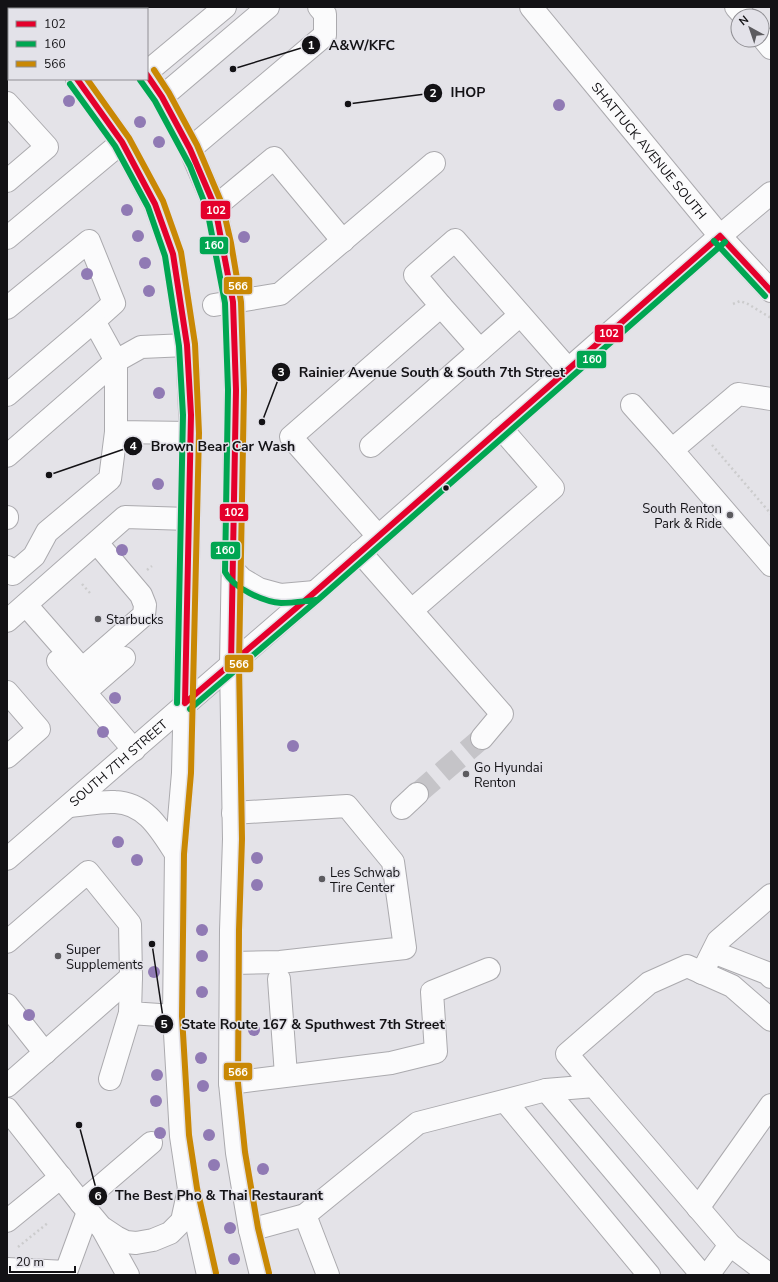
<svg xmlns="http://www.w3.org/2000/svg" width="778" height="1282" viewBox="0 0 778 1282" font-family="'Nunito Sans',sans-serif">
<rect width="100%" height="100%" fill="#e4e3e8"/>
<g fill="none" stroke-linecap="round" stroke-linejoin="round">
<path stroke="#c5c4c8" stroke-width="22" stroke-dasharray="22 11" stroke-linecap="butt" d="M417 794 482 738"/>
<g stroke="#abaaae" stroke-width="24">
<g id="minor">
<path id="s1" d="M531 7 720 236 771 291"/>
<path d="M736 7 744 16"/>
<path d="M762 37 771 48"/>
<path d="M147 72 225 7"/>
<path d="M162 97 268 7"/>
<path d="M7 103 47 147 7 181"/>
<path d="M190 149 325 35V14L319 7"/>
<path d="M215 207 274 158 343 241"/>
<path d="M7 238 122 142"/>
<path d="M214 305 280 294 434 163"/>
<path d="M441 306 480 350"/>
<path d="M7 308 89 241 114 303 94 321"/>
<path d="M116 361V432L191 433"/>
<path d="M7 395 94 321 116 361 141 347 187 345"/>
<path d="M771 399 738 394 672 450 771 565"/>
<path d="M632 405 672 450"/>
<path d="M371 446 520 315"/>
<path d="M7 456 116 361"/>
<path d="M7 517V518"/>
<path d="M378 536 291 437 441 306 415 275 455 240 568 369"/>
<path d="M360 552 502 714 482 738"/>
<path d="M7 567 13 574 34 556 47 532 110 479 116 432"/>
<path d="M233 570 242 579 259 589 281 595 315 592"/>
<path d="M26 605 82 669 144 615 145 605 141 595 97 543"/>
<path d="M412 610 553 488 501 428"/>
<path d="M7 621 125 517 189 519"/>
<path d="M58 661 134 750"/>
<path d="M7 692 39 729 7 757"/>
<path d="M85 692 124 658"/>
<path d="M402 808 417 794"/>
<path id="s2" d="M7 859 315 592 720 236 771 193"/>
<path d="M7 942 88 872 130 924 131 977 130 1013 174 1016"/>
<path d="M713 952 767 973 771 977"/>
<path d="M232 963 280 962 405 948 393 862 347 806 233 813"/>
<path d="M702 973 718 941 771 895"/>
<path d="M279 979 286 1075"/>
<path d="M7 1005 45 1053"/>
<path d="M110 1079 130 1013"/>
<path d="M230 1083 391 1063 436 1052 432 992 489 969"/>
<path d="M7 1086 131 977"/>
<path d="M594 1086 567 1054 649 983 687 966 732 986 771 1020"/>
<path d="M546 1090 702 1275"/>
<path d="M505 1101 649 1275"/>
<path d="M7 1109 81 1203 101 1227 116 1237 126 1242 136 1243 153 1240 170 1233 182 1221 189 1189"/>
<path d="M81 1203 151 1143"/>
<path d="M698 1208 771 1105"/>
<path d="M305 1215 328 1275"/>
<path d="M7 1221 61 1177"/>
<path d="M102 1228 128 1275"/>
<path d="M250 1230 305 1215 418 1123 546 1090 594 1086 730 1245 770 1275"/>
<path d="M7 1269 66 1272"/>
<path d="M64 1275 66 1272 88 1212"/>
<path d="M708 1275 730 1245"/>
</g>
</g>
<g stroke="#abaaae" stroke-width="24">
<path id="major" d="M9 7 11 9
M90 7 92 9
M147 75 162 97 190 149 215 207 223 244 233 302 236 390 231 664 234 839 231 930 230 1083 237 1153 250 1230 261 1275
M77 79 122 142 155 204 173 254 187 345 191 433 183 773 176 854 174 1016 181 1136 189 1189 208 1275
M69 806C84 805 100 801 115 802 146 803 161 831 176 854"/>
</g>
<path stroke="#cccccd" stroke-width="2.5" stroke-dasharray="2 3" stroke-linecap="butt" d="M733 304 740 301 748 304 771 318
M712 445 771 514
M147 570 152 566
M82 584 90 593
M18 1247 49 1222"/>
<use href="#minor" stroke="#fbfbfc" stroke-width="22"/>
<use href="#major" stroke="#fbfbfc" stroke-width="22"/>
<g stroke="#e3e2e9" stroke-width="9">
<path id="bus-1" d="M147 75 162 97 190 149 215 207 233 302 236 390 231 664
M77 79 122 142 155 204 173 254 187 345 191 415 185 703
M720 236 771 291
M185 703 315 592 720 236"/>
</g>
<g stroke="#e3e2e9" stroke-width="9">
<path id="bus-2" d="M140 80 155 101 190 166 207 209 225 303 228 390 225 572C233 588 264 602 281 603 293 603 305 601 316 600
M70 84 115 146 148 207 165 256 179 346 183 415 177 703
M714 241 765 296
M190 709 320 598 725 242"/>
</g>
<g stroke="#e3e2e9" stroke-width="9">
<path id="bus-3" d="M154 70 169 93 197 145 222 204 231 243 241 302 244 390 239 664 242 839 239 930 238 1083 245 1152 258 1228 269 1273
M87 79 129 138 163 201 181 252 195 344 199 433 191 773 184 854 182 1016 189 1135 197 1188 216 1273"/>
</g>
<use href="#bus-1" stroke="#e4002b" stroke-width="6"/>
<use href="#bus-2" stroke="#00a651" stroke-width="6"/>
<use href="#bus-3" stroke="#c98804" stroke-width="6"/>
</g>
<g fill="#907ab4">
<circle cx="69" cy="101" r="6"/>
<circle cx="559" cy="105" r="6"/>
<circle cx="140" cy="122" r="6"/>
<circle cx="159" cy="142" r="6"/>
<circle cx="127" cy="210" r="6"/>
<circle cx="138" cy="236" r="6"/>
<circle cx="244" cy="237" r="6"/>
<circle cx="145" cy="263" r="6"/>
<circle cx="87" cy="274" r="6"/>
<circle cx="149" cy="291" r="6"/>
<circle cx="159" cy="393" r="6"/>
<circle cx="158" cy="484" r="6"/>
<circle cx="122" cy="550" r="6"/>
<circle cx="115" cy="698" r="6"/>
<circle cx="103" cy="732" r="6"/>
<circle cx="293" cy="746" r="6"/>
<circle cx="118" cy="842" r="6"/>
<circle cx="257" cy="858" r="6"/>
<circle cx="137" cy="860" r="6"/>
<circle cx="257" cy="885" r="6"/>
<circle cx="202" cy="930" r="6"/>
<circle cx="202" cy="956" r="6"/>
<circle cx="154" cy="972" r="6"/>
<circle cx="202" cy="992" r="6"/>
<circle cx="29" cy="1015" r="6"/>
<circle cx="254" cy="1030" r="6"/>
<circle cx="201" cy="1058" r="6"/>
<circle cx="157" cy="1075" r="6"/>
<circle cx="203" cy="1086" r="6"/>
<circle cx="156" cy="1101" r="6"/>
<circle cx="160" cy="1133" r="6"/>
<circle cx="209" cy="1135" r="6"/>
<circle cx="214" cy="1165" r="6"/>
<circle cx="263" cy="1169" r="6"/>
<circle cx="230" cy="1228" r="6"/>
<circle cx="234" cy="1259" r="6"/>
</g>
<circle fill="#131215" stroke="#e3e2e9" stroke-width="1.5" cx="446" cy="488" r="3.5"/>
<g fill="#5c5b5f" stroke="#e3e2e9" stroke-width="1.5">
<circle cx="730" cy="515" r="4"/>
<circle cx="98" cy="619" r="4"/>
<circle cx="466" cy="774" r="4"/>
<circle cx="322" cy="879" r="4"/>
<circle cx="58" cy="956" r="4"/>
</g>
<g text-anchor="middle" stroke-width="3" stroke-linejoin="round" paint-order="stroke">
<g font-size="13" fill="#131215" stroke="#e3e2e9">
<text dy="5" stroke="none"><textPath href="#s1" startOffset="186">SHATTUCK AVENUE SOUTH</textPath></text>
<text dy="5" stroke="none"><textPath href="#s2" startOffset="147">SOUTH 7TH STREET</textPath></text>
</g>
<g font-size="13" fill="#131215" stroke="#e3e2e9" text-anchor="start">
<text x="722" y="513" text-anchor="end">South Renton<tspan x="722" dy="15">Park &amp; Ride</tspan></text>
<text x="106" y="624">Starbucks</text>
<text x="474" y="772">Go Hyundai<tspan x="474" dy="15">Renton</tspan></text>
<text x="330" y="877">Les Schwab<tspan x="330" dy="15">Tire Center</tspan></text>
<text x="66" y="954">Super<tspan x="66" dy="15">Supplements</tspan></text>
</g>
</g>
<path fill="none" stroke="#131215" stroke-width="1.5" d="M233 69L311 45M348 104L433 93M262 422L281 372M49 475L133 446M152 944L164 1024M79 1125L98 1196"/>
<g fill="#131215" stroke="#e3e2e9" stroke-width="1.5">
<circle cx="233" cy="69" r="4"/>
<circle cx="348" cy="104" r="4"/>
<circle cx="262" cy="422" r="4"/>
<circle cx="49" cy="475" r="4"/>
<circle cx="152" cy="944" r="4"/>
<circle cx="79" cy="1125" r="4"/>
<circle cx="311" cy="45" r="10"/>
<circle cx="433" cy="93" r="10"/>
<circle cx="281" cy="372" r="10"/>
<circle cx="133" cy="446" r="10"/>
<circle cx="164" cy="1024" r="10"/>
<circle cx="98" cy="1196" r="10"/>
</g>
<g font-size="12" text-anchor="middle" font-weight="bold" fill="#fff">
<text x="311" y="49">1</text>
<text x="433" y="97">2</text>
<text x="281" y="376">3</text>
<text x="133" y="450">4</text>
<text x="164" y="1028">5</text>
<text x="98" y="1200">6</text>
</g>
<g font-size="14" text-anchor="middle" font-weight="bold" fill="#131215" stroke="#e3e2e9" stroke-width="3" stroke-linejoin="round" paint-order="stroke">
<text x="362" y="50">A&amp;W/KFC</text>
<text x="468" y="97">IHOP</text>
<text x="432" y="377">Rainier Avenue South &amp; South 7th Street</text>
<text x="223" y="451">Brown Bear Car Wash</text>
<text x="313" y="1029">State Route 167 &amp; Sputhwest 7th Street</text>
<text x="219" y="1200">The Best Pho &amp; Thai Restaurant</text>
</g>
<g stroke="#e3e2e9" stroke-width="1.5">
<rect x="200" y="200" width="31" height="20" rx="4" fill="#e4002b"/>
<rect x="199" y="236" width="30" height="19" rx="4" fill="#00a651"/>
<rect x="223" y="276" width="30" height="19" rx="4" fill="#c98804"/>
<rect x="594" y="324" width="30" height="19" rx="4" fill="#e4002b"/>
<rect x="576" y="350" width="31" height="19" rx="4" fill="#00a651"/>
<rect x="219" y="503" width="30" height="19" rx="4" fill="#e4002b"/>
<rect x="210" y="541" width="31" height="19" rx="4" fill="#00a651"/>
<rect x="224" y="654" width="30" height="19" rx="4" fill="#c98804"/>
<rect x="223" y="1062" width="30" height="19" rx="4" fill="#c98804"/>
</g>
<g font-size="11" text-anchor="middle" font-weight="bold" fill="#fff">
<text x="216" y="214">102</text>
<text x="214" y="249">160</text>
<text x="238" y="290">566</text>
<text x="609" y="337">102</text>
<text x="592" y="363">160</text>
<text x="234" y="516">102</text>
<text x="225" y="554">160</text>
<text x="239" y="668">566</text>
<text x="238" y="1076">566</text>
</g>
<rect width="778" height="1282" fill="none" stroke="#131215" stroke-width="16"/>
<rect x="8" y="8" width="140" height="72" fill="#e3e2e9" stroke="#908f94"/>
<rect x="16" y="21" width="20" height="6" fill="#e4002b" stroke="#908f94"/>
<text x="44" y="28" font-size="12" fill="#131215">102</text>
<rect x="16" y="41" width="20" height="6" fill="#00a651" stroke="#908f94"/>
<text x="44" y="48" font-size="12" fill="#131215">160</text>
<rect x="16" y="61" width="20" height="6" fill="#c98804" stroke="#908f94"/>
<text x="44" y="68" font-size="12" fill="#131215">566</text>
<g transform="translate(750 28) rotate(320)"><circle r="19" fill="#e3e2e9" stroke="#908f94"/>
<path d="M0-3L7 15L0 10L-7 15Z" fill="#5c5b5f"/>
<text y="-6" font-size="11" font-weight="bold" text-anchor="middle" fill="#131215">N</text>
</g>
<path d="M10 1266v6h65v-6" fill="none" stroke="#131215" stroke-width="2"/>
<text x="16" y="1266" font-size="12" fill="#131215" stroke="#e3e2e9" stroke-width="3" paint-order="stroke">20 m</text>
</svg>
